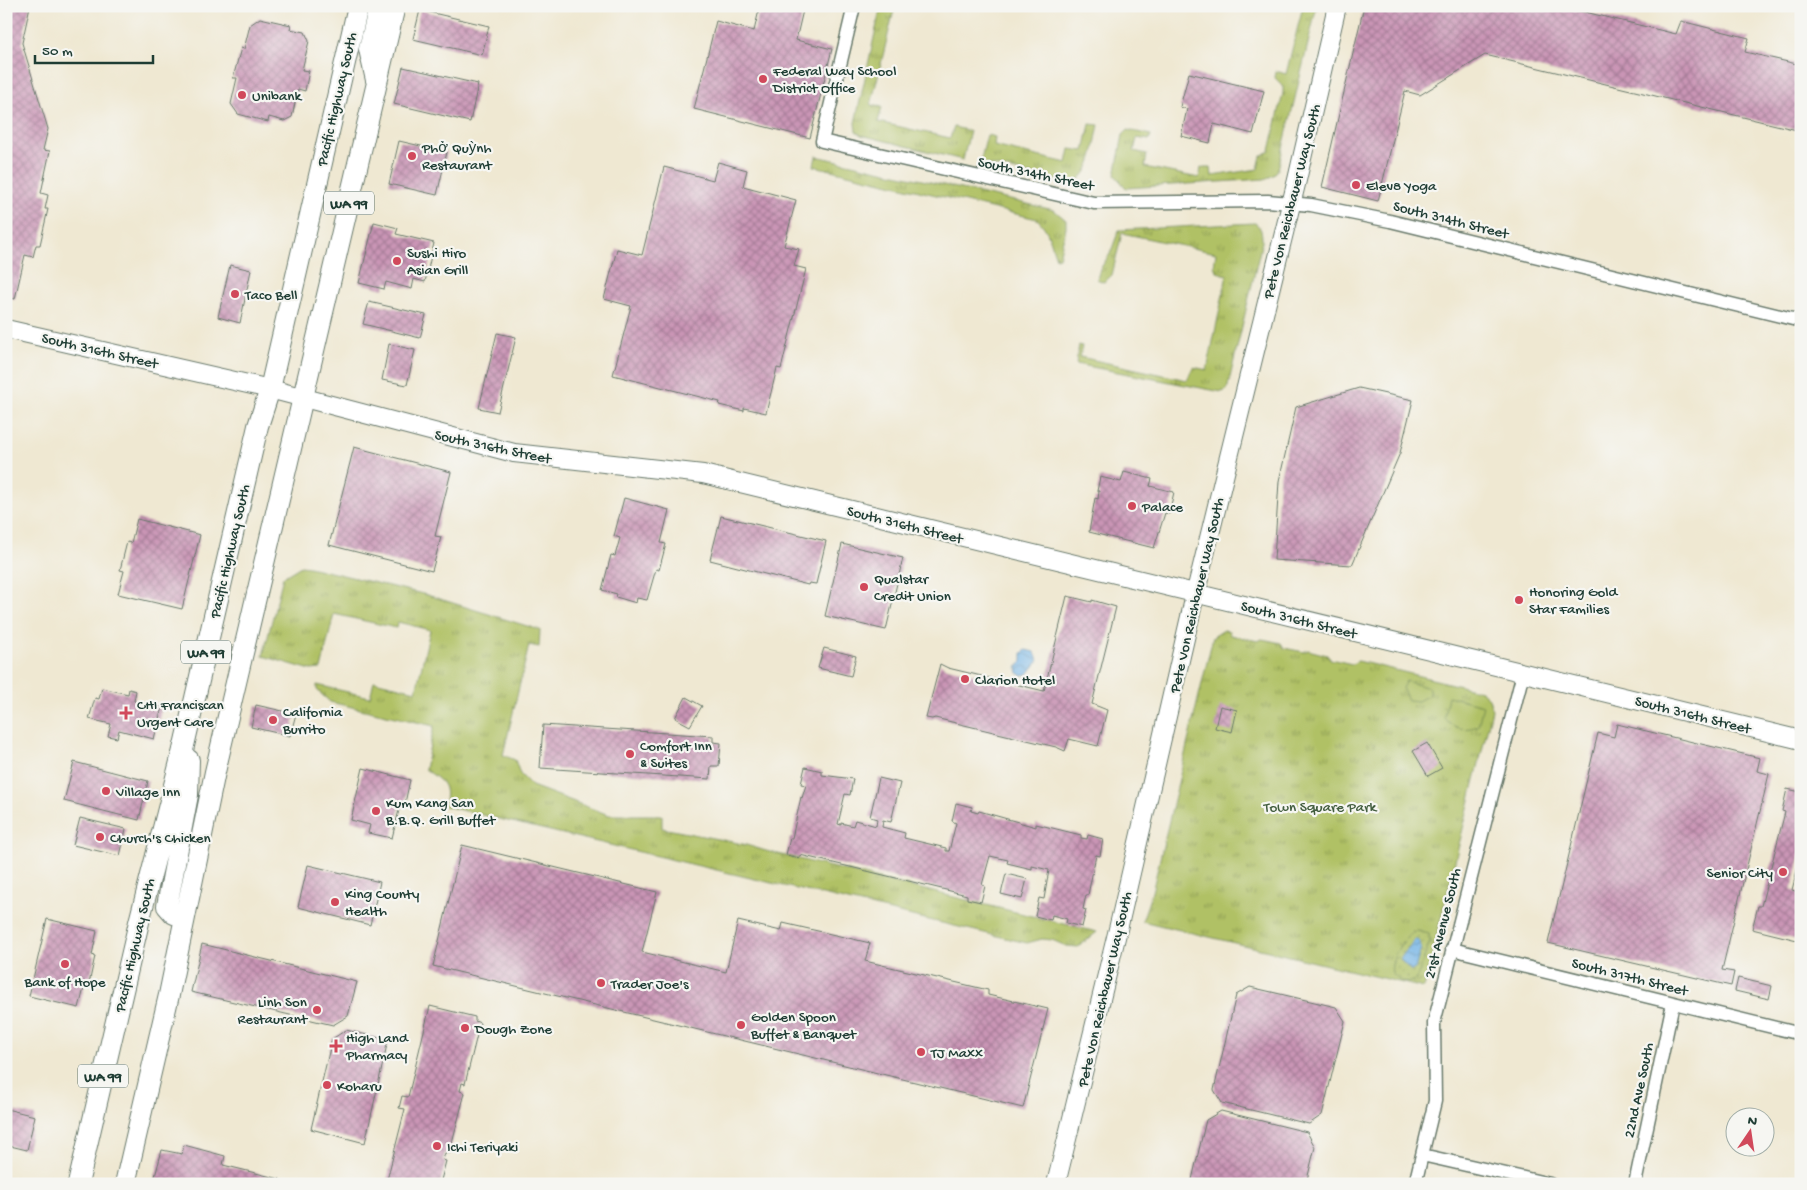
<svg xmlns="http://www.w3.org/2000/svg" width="1807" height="1190" viewBox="0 0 1807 1190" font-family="'Gochi Hand',sans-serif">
<defs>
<pattern id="grass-tufts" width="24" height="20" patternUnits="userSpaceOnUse" patternTransform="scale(1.25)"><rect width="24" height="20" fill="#b0c165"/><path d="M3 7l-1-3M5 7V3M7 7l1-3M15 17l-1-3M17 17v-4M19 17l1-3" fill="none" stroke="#8f9e54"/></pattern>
<pattern id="garden-dots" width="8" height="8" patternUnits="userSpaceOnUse" patternTransform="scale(1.25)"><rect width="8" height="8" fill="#b0c165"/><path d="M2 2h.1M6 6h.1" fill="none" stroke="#8f9e54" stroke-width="1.8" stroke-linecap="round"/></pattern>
<pattern id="water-waves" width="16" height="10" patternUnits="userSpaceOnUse" patternTransform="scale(1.25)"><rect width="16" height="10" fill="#72b3e6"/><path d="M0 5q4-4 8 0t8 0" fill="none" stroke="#5d93bb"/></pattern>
<pattern id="building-cross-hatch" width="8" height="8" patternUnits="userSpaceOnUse" patternTransform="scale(1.25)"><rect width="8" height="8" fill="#ca95b6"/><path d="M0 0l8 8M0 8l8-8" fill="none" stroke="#a37b95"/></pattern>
</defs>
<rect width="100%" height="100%" fill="#f6f6f2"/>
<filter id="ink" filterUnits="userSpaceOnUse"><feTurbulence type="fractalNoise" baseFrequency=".02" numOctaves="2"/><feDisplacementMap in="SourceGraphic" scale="10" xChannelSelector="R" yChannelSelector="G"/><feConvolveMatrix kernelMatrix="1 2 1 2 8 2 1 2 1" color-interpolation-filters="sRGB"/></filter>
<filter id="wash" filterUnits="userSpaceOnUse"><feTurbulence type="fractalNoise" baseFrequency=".0096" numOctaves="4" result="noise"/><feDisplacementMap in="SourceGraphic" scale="20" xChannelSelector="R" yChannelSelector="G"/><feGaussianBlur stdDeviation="1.12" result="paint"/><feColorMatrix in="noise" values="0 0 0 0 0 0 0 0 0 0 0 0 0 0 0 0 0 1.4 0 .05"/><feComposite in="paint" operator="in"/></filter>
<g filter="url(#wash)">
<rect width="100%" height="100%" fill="#efe8d2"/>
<path fill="url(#grass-tufts)" stroke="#687f4c" d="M881 6H895L871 105 882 107 878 122 950 138 954 127 970 131 963 160 861 135 856 131 855 123Z
M1303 6H1317L1278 169 1274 175 1265 179 1126 188 1115 175 1123 135 1128 130 1151 135 1149 140 1137 138 1134 151 1147 154 1145 167 1199 178 1201 168H1211L1212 176 1258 169 1261 156 1270 151 1283 93V86L1275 78 1276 71 1286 74Z
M1090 124 1099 125C1094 145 1093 177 1071 183L980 163 987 135 995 137 994 146 1067 163 1070 149 1084 151Z
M816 156 1054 210 1066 220V227L1059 257 1056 258C1050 242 1050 231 1037 219L814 166Z
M1255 223C1262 228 1262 233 1262 242L1227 390 1222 392 1076 364 1079 345 1082 346 1080 357 1187 380 1193 367 1207 370 1227 275 1217 272 1214 266 1216 253 1122 233 1112 275 1104 282 1097 279 1100 269 1110 254 1119 230Z
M301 566 309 567 427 595 540 630 539 647 529 645 503 755 515 760 520 774 532 786 609 815H662V828L743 844 766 851 1097 932 1078 947 1066 946 1052 940 1042 939 1027 943 444 806C449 783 442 782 425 769L434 726 330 702 317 690V685L370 697 374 681 416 691 430 630 398 622 396 628 334 614 321 669 311 670 263 656 283 577Z
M1224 630 1229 631 1230 635 1258 641 1262 639 1281 643 1284 648 1304 652 1308 650 1327 655 1330 659 1352 664 1358 661 1481 691 1489 698 1492 710 1424 988 1142 921 1152 892 1213 637Z"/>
<path fill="url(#garden-dots)" stroke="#687f4c" d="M1417 931 1429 934 1430 941 1417 978C1407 987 1399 981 1392 973 1389 959 1404 935 1417 931Z"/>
<path fill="#b0c165" stroke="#687f4c" d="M1406 681 1429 688V695L1418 701 1408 700 1402 688Z
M1448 696 1483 705 1478 726C1464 731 1453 729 1444 717Z"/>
<path fill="url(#water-waves)" stroke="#48788d" d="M1026 650 1034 652 1039 660 1028 674 1022 675 1018 673 1017 668 1022 661V653Z
M1415 939 1420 942 1421 948 1415 969 1411 971 1400 959Z"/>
<g id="blocks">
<path fill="url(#building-cross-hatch)" d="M6 6H30L22 43 48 129 43 150 50 151 41 193 48 195 45 209H48L40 245H36L33 257 25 255 15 299 6 297Z
M760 6H804L796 40 832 49 810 138 694 109 716 21 754 31Z
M1364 6H1560L1676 34 1681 21 1749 38 1745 52 1801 65V131L1485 55 1420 95 1405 91 1378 201 1322 187Z
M420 10 489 26 482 55 413 39Z
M260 18 291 25 290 29 305 32 309 41 302 70 309 71 305 91 298 89 292 117 284 121 269 117 268 122 238 114 231 104 237 78H233L241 48 244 49 250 25Z
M403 67 478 84 470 122 394 104Z
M1189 73 1264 91 1253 134 1214 124 1210 143 1181 136 1187 109 1180 107Z
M399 141 447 152 437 195 389 184Z
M718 162 747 170 743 186 796 200 784 246 799 249 794 266 806 269 781 369 777 368 766 413 744 408V411L719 405 720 402 613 375 631 306 604 299 617 249 642 255 664 167 713 180Z
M374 222 398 228 396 234 434 243 425 282 414 279 412 289 386 282 384 289 359 283Z
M230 265 251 270 240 323 218 317Z
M369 302 426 315 420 338 363 324Z
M497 333 516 337 498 412 479 408Z
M389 344 415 350 407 385 382 380Z
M1359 388 1413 400 1400 453 1352 565 1274 560 1279 481 1296 407Z
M354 447 451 472 435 536 441 537 432 571 329 545Z
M1124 472 1152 479 1150 486 1174 492 1169 514 1165 513 1154 548 1089 532 1095 498 1098 499 1099 491H1097L1100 477 1121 482Z
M624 498 669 510 661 543 666 544 659 570 656 569 647 600 637 598 636 603 616 597 617 594 602 590 611 555 615 556 620 538 614 536Z
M721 516 826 541 816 584 809 583 808 585 710 560Z
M137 519 200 535 182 609 118 594 124 571 120 570 127 542 131 543Z
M842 544 903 558 886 630 825 616Z
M1067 596 1092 602V600L1116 607 1092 704 1107 710 1098 746 1069 739 1065 751 1056 747 935 718 932 719 926 718 940 664 948 668 1044 691Z
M824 648 856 656 851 676 818 668Z
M102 688 128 694 129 689 136 691 134 701 162 707 154 739 119 730 117 738 108 736 111 724 89 719 95 698 99 699Z
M686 697 702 706 690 726 675 718Z
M256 705 296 714 290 736 251 727Z
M1220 706 1237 710 1232 732 1215 728Z
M1617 724 1760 758 1757 771 1769 774 1722 970 1734 972 1731 986 1548 943 1598 733 1614 737Z
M543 725 713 736V742L721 743 719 766H711L710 779 540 768Z
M1427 743 1442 768 1428 776 1413 751Z
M74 762 148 781 139 820 64 801Z
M805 767 822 771V775L853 779 850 795 845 794 838 824 841 825V823L853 826 855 820 876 826 877 819 870 817 879 778 900 783 891 822 883 820 882 827 905 833 904 838 946 848V851H949L956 823 952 821 956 803 972 807 971 811 978 813 979 811 1036 827V824L1081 835V838L1087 839 1088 835 1103 839 1100 856 1096 855 1088 895H1086L1083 909 1086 910 1082 927 1066 923 1067 919 1052 915 1051 920 1035 916 1039 898 1044 899 1049 870 1032 866V869L1007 863 1008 860 990 856 982 885 985 886 981 902 967 899V895L800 855V858L786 855 790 838H792L801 797 802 798 806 785 801 784Z
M363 768 410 780 405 803 401 802 392 838 368 833 370 825 351 820Z
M1787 789 1801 792V854L1792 890 1801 893V941L1752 929 1758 906H1761L1785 812 1782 811Z
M80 818 126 829 120 856 73 845Z
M462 845 657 892 642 952 726 972 738 921 781 931 783 923 870 943 865 961 988 990V995L1048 1009 1023 1108 433 966Z
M308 865 380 882 370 925 298 907Z
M1006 874 1027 879 1022 899 1001 894Z
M47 919 97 931 92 955 95 956 89 984H85L79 1008 29 996Z
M202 944 357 982 348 1016 333 1025 191 992Z
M1738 978 1772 986 1769 999 1735 991Z
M1250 987 1336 1007 1345 1021 1322 1115 1309 1124 1222 1103 1214 1090 1236 995Z
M430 1006 475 1017V1021L480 1023 465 1084 462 1083 460 1091 465 1093 449 1154 445 1153 443 1160 446 1161 440 1184H386L405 1109 399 1108 402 1096 408 1097Z
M346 1030 388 1040 365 1143 311 1129 332 1039Z
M6 1109 35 1116 27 1150 6 1145Z
M1221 1111 1307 1132 1315 1147 1306 1184H1191L1206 1120Z
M184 1145 225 1156 223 1165 280 1179 279 1184H153L162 1150 182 1154Z"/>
</g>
</g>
<g filter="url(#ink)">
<use href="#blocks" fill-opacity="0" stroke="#68796b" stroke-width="1"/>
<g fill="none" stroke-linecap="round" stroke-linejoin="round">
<g stroke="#68796b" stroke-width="15">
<path id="street" d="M854 6 822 141 1094 203 1268 201 1311 205 1390 221 1801 321
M1452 949 1801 1034
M1422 1155 1550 1184
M1415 1184 1435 1101 1434 1023 1523 673
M1635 1184 1673 1003"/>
</g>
<g stroke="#68796b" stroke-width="20">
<path id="secondary" d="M6 329 270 389 514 453 703 474 1801 740
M1056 1184 1119 925 1195 595 1297 180 1337 6"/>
</g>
<g stroke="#68796b" stroke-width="22">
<path id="primary" d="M376 80 369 49 379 6
M184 917 174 914 167 906 188 795 189 760
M78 1184 139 922 183 750 258 426 270 389 358 6
M125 1184 169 995 215 772 395 6"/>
</g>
<use href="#street" stroke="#fff" stroke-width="12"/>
<use href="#secondary" stroke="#fff" stroke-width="18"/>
<use href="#primary" stroke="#fff" stroke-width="20"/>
</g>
</g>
<g fill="#d1495b" stroke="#f6f6f2" stroke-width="2">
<circle cx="763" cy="79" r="5"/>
<circle cx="242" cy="95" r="5"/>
<circle cx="412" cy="156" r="5"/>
<circle cx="1356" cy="185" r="5"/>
<circle cx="397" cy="261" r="5"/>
<circle cx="235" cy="294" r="5"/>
<circle cx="1132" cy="506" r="5"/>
<circle cx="864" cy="587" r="5"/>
<circle cx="1519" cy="600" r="5"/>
<circle cx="965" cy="679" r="5"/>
<path d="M123.5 705.5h5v5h5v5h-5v5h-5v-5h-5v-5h5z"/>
<circle cx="273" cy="720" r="5"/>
<circle cx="630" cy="754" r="5"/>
<circle cx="106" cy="791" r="5"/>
<circle cx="376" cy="811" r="5"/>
<circle cx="100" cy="837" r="5"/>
<circle cx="1783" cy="872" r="5"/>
<circle cx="335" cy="902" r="5"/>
<circle cx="65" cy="964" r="5"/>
<circle cx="601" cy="983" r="5"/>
<circle cx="317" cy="1010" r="5"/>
<circle cx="741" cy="1025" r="5"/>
<circle cx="465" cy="1028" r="5"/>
<path d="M333.5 1038.5h5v5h5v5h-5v5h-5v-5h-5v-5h5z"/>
<circle cx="921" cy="1052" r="5"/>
<circle cx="327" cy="1085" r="5"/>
<circle cx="437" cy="1146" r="5"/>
</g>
<g text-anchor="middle" stroke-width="4.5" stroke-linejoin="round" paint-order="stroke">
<g fill="#f6f6f2" stroke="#60746d" stroke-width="1">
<rect x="324" y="191.5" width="50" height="23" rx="4"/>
<rect x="181" y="640.5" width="50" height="23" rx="4"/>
<rect x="78" y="1064.5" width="50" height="23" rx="4"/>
</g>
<g font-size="14" font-weight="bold" fill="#1f3d34">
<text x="349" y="208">WA 99</text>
<text x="206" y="657">WA 99</text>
<text x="103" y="1081">WA 99</text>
</g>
<g font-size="15" fill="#1f3d34" stroke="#f6f6f2" text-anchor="start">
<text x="773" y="75">Federal Way School<tspan x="773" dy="17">District Office</tspan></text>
<text x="252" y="100">Unibank</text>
<text x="422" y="152">Phở Quỳnh<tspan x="422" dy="17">Restaurant</tspan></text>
<text x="1366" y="190">Elev8 Yoga</text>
<text x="407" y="257">Sushi Hiro<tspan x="407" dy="17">Asian Grill</tspan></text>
<text x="245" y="299">Taco Bell</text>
<text x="1142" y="511">Palace</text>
<text x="874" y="583">Qualstar<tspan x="874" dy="17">Credit Union</tspan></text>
<text x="1529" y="596">Honoring Gold<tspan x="1529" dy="17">Star Families</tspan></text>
<text x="975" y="684">Clarion Hotel</text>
<text x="137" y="709">CHI Franciscan<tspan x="137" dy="17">Urgent Care</tspan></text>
<text x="283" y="716">California<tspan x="283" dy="17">Burrito</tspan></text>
<text x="640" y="750">Comfort Inn<tspan x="640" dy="17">&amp; Suites</tspan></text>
<text x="116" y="796">Village Inn</text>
<text x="386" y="807">Kum Kang San<tspan x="386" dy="17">B.B.Q. Grill Buffet</tspan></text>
<text x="110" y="842">Church's Chicken</text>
<text x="1773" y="877" text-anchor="end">Senior City</text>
<text x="345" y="898">King County<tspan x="345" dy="17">Health</tspan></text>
<text x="65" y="986" text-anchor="middle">Bank of Hope</text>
<text x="611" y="988">Trader Joe's</text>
<text x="307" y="1006" text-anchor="end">Linh Son<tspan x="307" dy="17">Restaurant</tspan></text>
<text x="751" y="1021">Golden Spoon<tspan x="751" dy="17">Buffet &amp; Banquet</tspan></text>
<text x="475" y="1033">Dough Zone</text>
<text x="346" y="1042">High Land<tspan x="346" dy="17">Pharmacy</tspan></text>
<text x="931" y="1057">TJ Maxx</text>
<text x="337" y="1090">Koharu</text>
<text x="447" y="1151">Ichi Teriyaki</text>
</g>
<g font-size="15" fill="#1f3d34" stroke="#f6f6f2">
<text transform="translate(336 99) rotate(-77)" y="5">Pacific Highway South</text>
<text transform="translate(1036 173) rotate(12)" y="5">South 314th Street</text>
<text transform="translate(1291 201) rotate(-76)" y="5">Pete Von Reichbauer Way South</text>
<text transform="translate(1451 219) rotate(14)" y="5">South 314th Street</text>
<text transform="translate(100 350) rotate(13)" y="5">South 316th Street</text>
<text transform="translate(493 446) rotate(12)" y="5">South 316th Street</text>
<text transform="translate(905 524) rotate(14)" y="5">South 316th Street</text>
<text transform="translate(229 551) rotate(-77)" y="5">Pacific Highway South</text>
<text transform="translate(1196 595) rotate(-77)" y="5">Pete Von Reichbauer Way South</text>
<text transform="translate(1299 619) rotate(14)" y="5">South 316th Street</text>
<text transform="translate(1693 714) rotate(14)" y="5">South 316th Street</text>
<text transform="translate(1442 923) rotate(-76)" y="5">21st Avenue South</text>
<text transform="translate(134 945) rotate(-77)" y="5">Pacific Highway South</text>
<text transform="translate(1630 976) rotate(14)" y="5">South 317th Street</text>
<text transform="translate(1104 989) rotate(-77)" y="5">Pete Von Reichbauer Way South</text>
<text transform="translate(1638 1090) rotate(-78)" y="5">22nd Ave South</text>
</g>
<g font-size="15" fill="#435e40" stroke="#f6f6f2">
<text x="1320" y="811">Town Square Park</text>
</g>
</g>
<rect width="1807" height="1190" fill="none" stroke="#f6f6f2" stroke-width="25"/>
<g transform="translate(1750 1132) rotate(13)"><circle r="24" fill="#f6f6f2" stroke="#a0aca6"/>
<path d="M0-4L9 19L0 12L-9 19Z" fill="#d1495b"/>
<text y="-8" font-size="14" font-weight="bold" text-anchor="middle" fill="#1f3d34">N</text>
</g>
<path d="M35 55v8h118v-8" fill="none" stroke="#1f3d34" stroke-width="2.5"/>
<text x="42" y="55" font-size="15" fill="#1f3d34" stroke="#f6f6f2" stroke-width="4" paint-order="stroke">50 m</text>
</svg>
